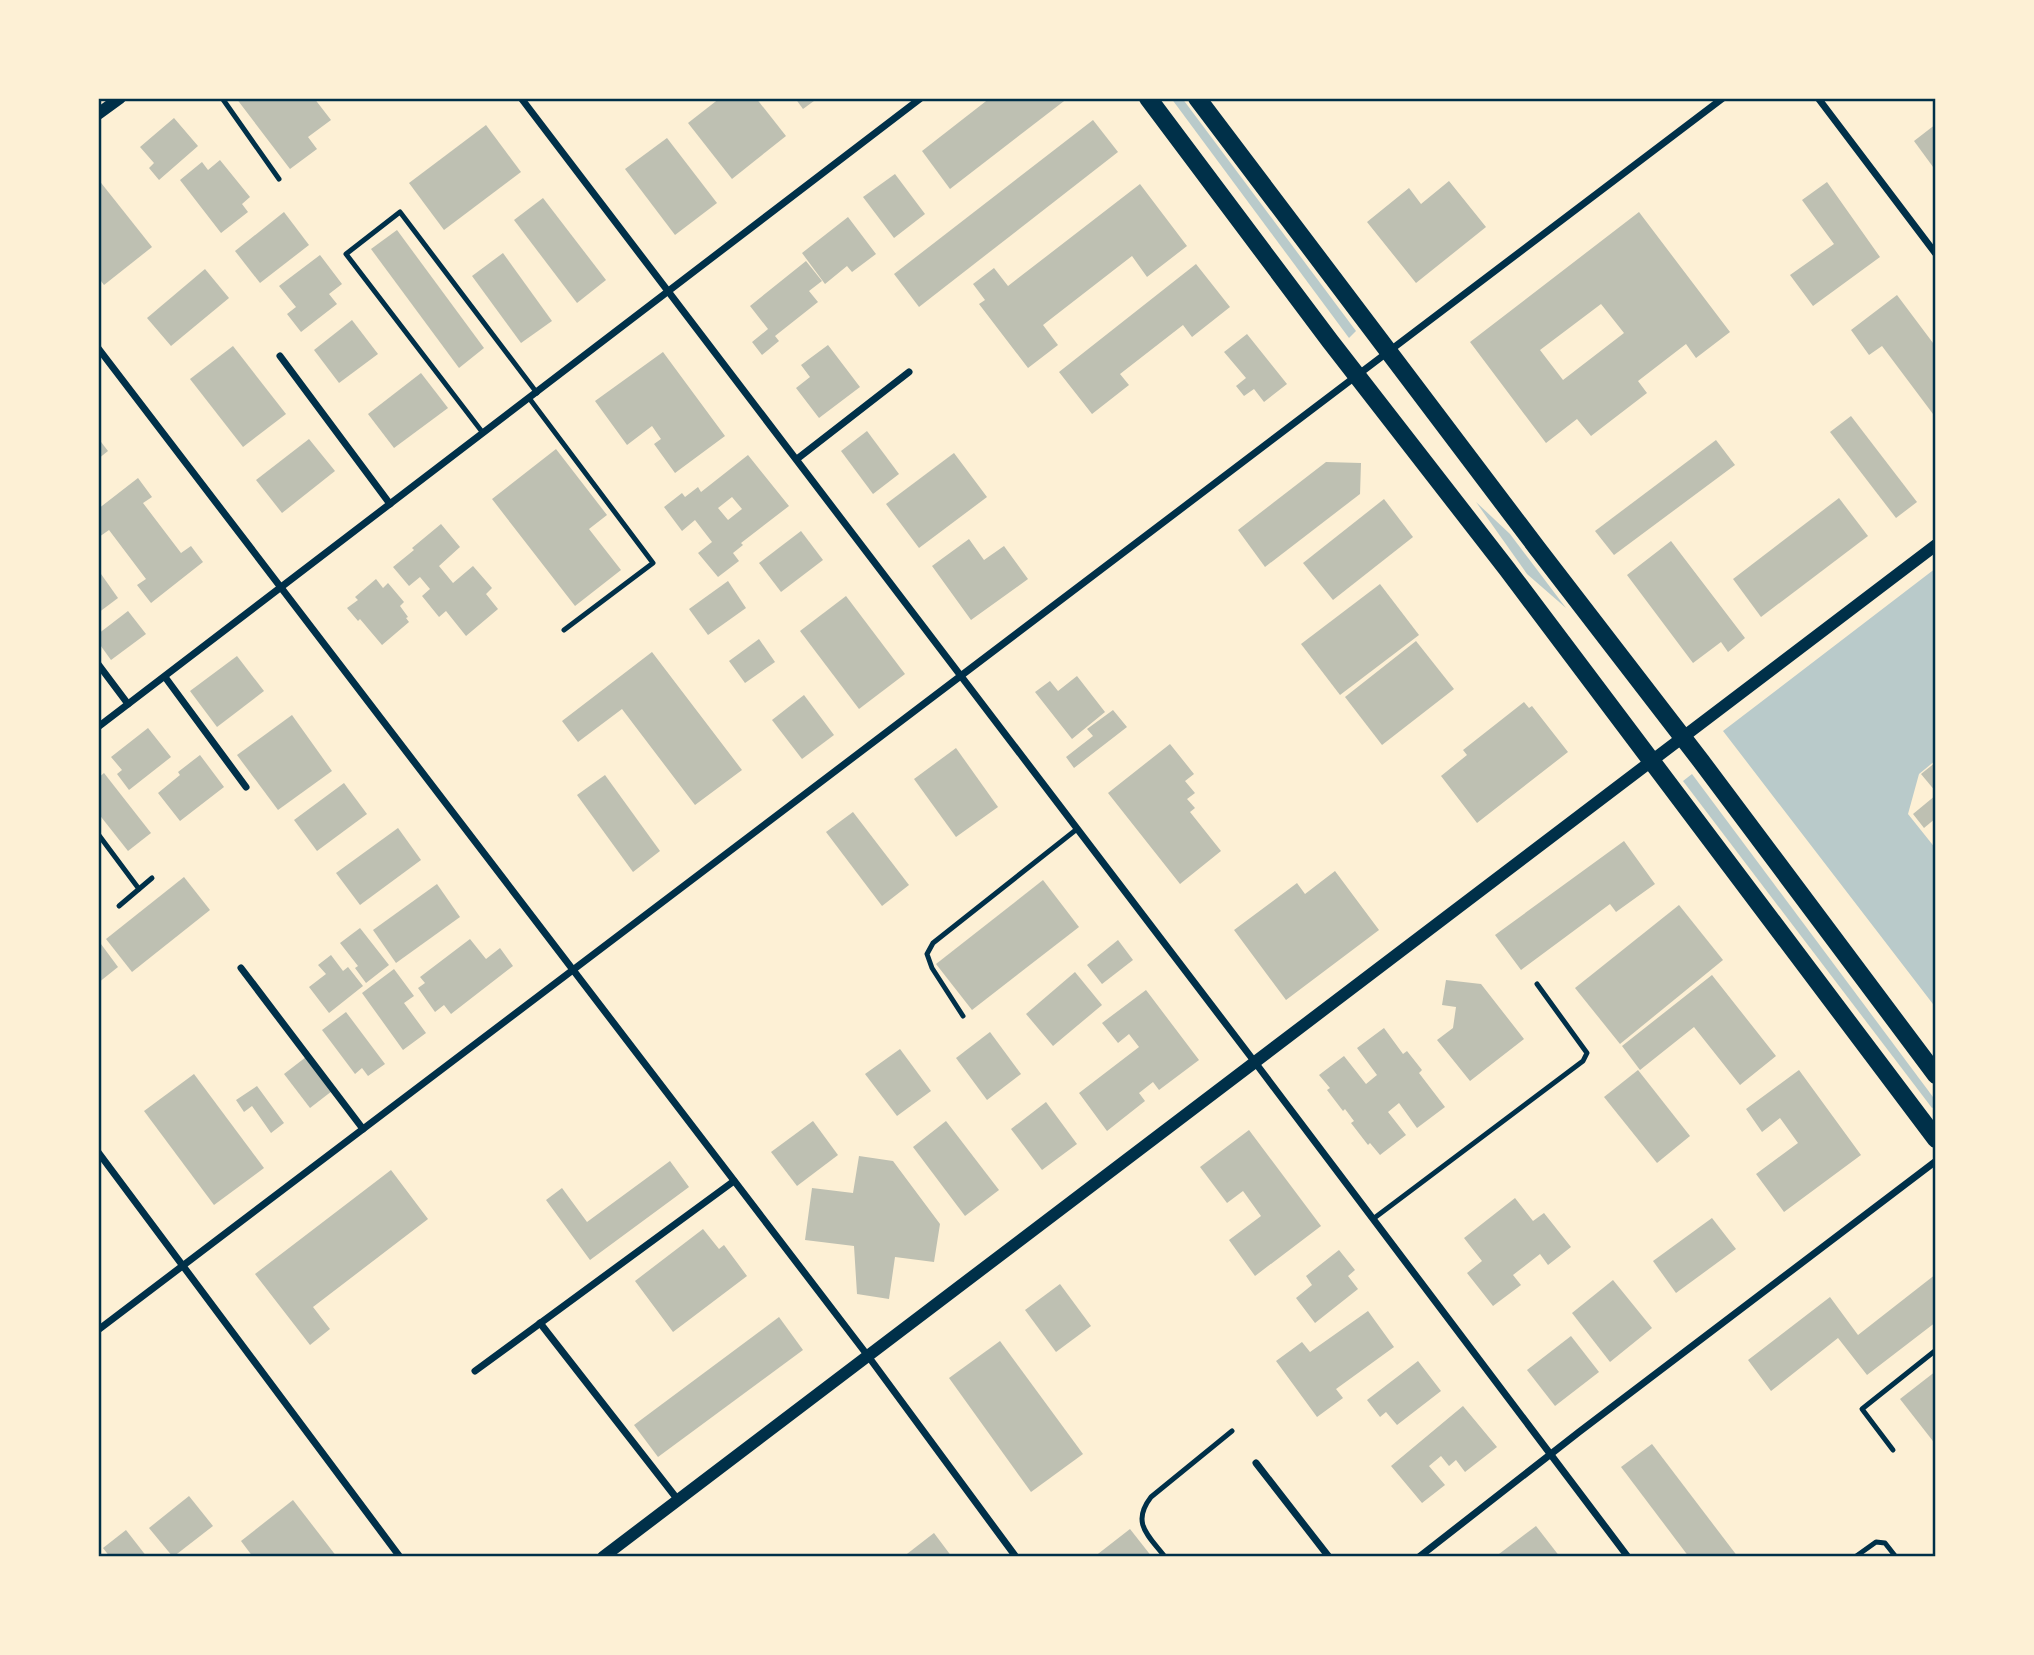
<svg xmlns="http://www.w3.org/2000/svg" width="2034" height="1655" font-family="Rubik,sans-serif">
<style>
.green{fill:#b9caca}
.building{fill:#bec0b2;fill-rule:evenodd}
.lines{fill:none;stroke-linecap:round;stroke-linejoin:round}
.service{stroke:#003049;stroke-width:5}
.minor{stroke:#003049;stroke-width:7}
.tertiary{stroke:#003049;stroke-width:12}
.primary{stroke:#003049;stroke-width:18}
.neatline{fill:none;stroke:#003049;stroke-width:2.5}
</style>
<rect width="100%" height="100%" fill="#fdf0d5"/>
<g class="green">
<polygon points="1171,98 1182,98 1356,331 1349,338"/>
<polygon points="1476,502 1510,534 1566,608 1527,574"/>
<polygon points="1936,568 1936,760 1919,774 1908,814 1936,849 1936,1008 1723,731"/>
<polygon points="1692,774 1936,1101 1936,1106 1932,1108 1683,781"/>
</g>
<g class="building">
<polygon points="236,98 314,98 331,120 308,137 317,149 290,169"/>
<polygon points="720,98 756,98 786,136 732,179 688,123"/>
<polygon points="795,98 818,98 803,109"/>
<polygon points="990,98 1068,98 950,189 922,151"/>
<polygon points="174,118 198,146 159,180 149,168 154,163 140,147"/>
<polygon points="1093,120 1118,152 919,307 894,274"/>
<polygon points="1936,124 1936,171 1914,141"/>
<polygon points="486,125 521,172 444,230 409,183"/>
<polygon points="667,138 717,203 675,235 625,169"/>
<polygon points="220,160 250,197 242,204 248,212 221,233 180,180 202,162 208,170"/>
<polygon points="895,174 925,214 894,238 863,197"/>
<polygon points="98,179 152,247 104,285 98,277"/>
<polygon points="1449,181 1486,227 1416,283 1367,222 1409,188 1421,204"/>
<polygon points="1827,182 1880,257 1813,306 1790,275 1834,244 1802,200"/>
<polygon points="1140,184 1187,246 1147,277 1132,256 1043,325 1058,345 1028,368 979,304 985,300 973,284 994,268 1008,286"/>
<polygon points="543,198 606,280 577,303 514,220"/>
<polygon points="284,212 309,245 260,283 235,251"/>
<path d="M1639,212l91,120 -34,26 -10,-14 -48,37 9,12 -56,43 -14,-17 -31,24 -76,-101zM1601,304l23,29 -61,47 -23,-30z"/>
<polygon points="848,217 876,254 852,272 847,266 825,284 802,253"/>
<polygon points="397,230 484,348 459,368 371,249"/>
<polygon points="503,253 552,321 521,343 472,276"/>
<polygon points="320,255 342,284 329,294 337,304 301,332 287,314 296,307 279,286"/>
<polygon points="806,261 822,281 809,291 818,302 775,336 779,341 762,355 752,342 768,329 750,306"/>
<polygon points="1196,264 1230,307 1192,337 1183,325 1120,374 1129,385 1092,414 1059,372"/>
<polygon points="205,269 229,298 171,346 147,318"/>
<polygon points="1897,295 1936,347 1936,418 1882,346 1869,355 1851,330"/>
<polygon points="352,320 378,354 339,383 314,350"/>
<polygon points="1247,334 1287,384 1264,402 1254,389 1244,396 1236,386 1246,378 1224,352"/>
<polygon points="828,345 860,387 819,418 796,388 810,377 801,365"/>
<polygon points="233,346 286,414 243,447 190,379"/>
<polygon points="663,352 725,436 675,473 654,444 661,439 652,426 627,445 595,401"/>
<polygon points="421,373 448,408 394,448 368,414"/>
<polygon points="1851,416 1917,502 1896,518 1830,432"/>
<polygon points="867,431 899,474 873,494 841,451"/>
<polygon points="98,438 108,451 98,459"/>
<polygon points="309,439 335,471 282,513 256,480"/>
<polygon points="1716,440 1735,465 1614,555 1595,531"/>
<polygon points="556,449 607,515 589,529 621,570 575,606 492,499"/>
<polygon points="954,453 987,497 919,548 886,504"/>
<path d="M748,455l41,51 -48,37 2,2 -10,8 6,8 -21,16 -20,-24 14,-11 -17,-22 -13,11 -18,-24 18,-14 3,4 13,-10 3,5zM732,497l10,12 -14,11 -10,-12z"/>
<polygon points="1326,462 1361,463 1360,494 1265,567 1238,530"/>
<polygon points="138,478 152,497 143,503 181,553 191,546 203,562 151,603 137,585 146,579 109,530 99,537 98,535 98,509"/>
<polygon points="1839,498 1868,536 1761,617 1733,579"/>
<polygon points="1384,499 1413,537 1333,600 1303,563"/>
<polygon points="441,524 460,547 439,566 453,583 473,566 492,588 486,594 498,609 466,636 446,611 439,617 422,596 430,589 420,577 409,586 393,567 414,550 412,548"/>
<polygon points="801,531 823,560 781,592 759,563"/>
<polygon points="969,539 984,560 1004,546 1028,579 971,620 932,566"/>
<polygon points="1671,541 1745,638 1728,652 1721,642 1693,663 1627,575"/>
<polygon points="101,574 118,598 98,613 98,576"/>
<polygon points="376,579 383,588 388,583 404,602 400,606 408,617 406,618 409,622 382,645 360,619 358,621 347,608 358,600 355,597"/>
<polygon points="728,581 746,608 708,635 689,609"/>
<polygon points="1380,584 1419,635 1340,695 1301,644"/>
<polygon points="846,596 905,674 859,709 800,631"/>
<polygon points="128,611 146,634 111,660 98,642 98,634"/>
<polygon points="759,639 775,662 745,683 729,661"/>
<polygon points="1416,641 1454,689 1382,745 1345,697"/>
<polygon points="652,652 742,770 695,805 622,709 578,742 562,721"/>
<polygon points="237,656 264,691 217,727 190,691"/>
<polygon points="1077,676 1105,712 1072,739 1035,692 1050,681 1058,691"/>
<polygon points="804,695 834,735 802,759 772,720"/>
<polygon points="1524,702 1529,708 1532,706 1568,752 1477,823 1441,776 1467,755 1463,750"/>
<polygon points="1113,710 1127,727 1074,768 1066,757 1093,736 1087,729"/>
<polygon points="292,715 332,771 278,810 237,755"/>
<polygon points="148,728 171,757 129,790 117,774 122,770 111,757"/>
<polygon points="1170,744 1194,774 1185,781 1195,793 1187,799 1195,808 1190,812 1221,851 1180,884 1108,793"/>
<polygon points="956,748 998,807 956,837 914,779"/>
<polygon points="200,755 224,787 180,821 158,793 180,775 178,772"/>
<polygon points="1936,762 1936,792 1921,774"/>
<polygon points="104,773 151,833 128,851 98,813 98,778"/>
<polygon points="605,775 660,851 633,872 577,795"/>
<polygon points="344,783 367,814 317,851 294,820"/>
<polygon points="1936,795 1936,818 1924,828 1913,814"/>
<polygon points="853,812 909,885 882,906 826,832"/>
<polygon points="398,828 421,860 360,905 336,873"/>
<polygon points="1624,841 1655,884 1616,912 1610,904 1521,970 1495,935"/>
<polygon points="1335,871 1379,930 1286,1000 1234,930 1297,883 1305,894"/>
<polygon points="184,877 210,910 132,972 106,939"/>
<polygon points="1043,880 1079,927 972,1010 936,964"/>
<polygon points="437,884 460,917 396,963 373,930"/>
<polygon points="1679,905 1723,960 1620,1044 1575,988"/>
<polygon points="360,928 389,965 366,983 355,968 358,966 340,943"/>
<polygon points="470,939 486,959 500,948 513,966 451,1014 444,1005 435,1012 418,988 425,983 420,977"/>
<polygon points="98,940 118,967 98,983"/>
<polygon points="1118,940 1133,960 1102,984 1087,965"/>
<polygon points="331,955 343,971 348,967 363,986 329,1013 309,987 326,974 318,965"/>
<polygon points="394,969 414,996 404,1003 426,1033 403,1050 362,993"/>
<polygon points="1075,972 1102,1005 1053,1046 1026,1014"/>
<polygon points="1712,975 1776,1056 1740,1085 1694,1027 1640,1070 1622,1046"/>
<polygon points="1446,980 1481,984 1524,1039 1470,1081 1437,1040 1453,1028 1456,1007 1442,1005"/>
<polygon points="1146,990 1199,1060 1159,1090 1153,1082 1139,1093 1145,1101 1107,1131 1079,1093 1139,1047 1129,1034 1118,1043 1102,1023"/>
<polygon points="346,1012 385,1064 368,1076 362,1068 355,1074 322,1030"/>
<polygon points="1384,1028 1403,1054 1407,1051 1422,1070 1419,1073 1445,1107 1417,1128 1399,1103 1388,1112 1406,1135 1380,1155 1370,1143 1368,1145 1351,1123 1354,1121 1345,1109 1343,1111 1327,1090 1330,1088 1319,1075 1344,1056 1366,1084 1377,1075 1357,1048"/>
<polygon points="990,1032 1021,1074 987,1100 956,1058"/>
<polygon points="900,1049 931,1091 897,1116 865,1074"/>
<polygon points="306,1057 332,1091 310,1108 284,1074"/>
<polygon points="1638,1070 1690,1136 1657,1163 1604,1097"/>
<polygon points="1799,1070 1861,1155 1784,1212 1756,1174 1798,1143 1780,1118 1762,1132 1746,1109"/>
<polygon points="194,1074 264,1168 214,1205 144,1111"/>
<polygon points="257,1086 284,1123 271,1133 252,1106 244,1112 236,1100"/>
<polygon points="1046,1102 1077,1144 1042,1170 1011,1129"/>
<polygon points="813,1121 838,1155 797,1186 771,1152"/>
<polygon points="946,1121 999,1190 965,1216 913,1147"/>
<polygon points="1249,1130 1321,1226 1255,1276 1229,1240 1261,1216 1243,1191 1227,1203 1200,1167"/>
<polygon points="859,1156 893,1161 940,1224 934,1262 895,1257 889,1299 857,1294 854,1246 805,1240 812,1188 853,1193"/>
<polygon points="670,1161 689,1187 590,1260 546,1200 562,1188 587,1222"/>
<polygon points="391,1170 428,1219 313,1307 330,1329 310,1345 255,1274"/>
<polygon points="1515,1198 1533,1221 1544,1213 1571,1247 1548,1265 1540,1254 1513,1275 1521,1285 1493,1306 1467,1273 1482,1261 1464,1238"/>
<polygon points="1712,1218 1736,1249 1676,1293 1653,1261"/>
<polygon points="703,1229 719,1249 724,1245 747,1276 673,1332 635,1281"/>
<polygon points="1339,1250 1355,1270 1348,1276 1358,1289 1315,1323 1296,1298 1312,1285 1306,1276"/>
<polygon points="1936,1274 1936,1322 1867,1375 1838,1338 1771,1391 1748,1360 1830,1297 1858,1335"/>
<polygon points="1613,1280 1652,1328 1610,1362 1572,1313"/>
<polygon points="1060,1284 1091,1326 1056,1352 1025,1310"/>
<polygon points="1368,1311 1394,1347 1336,1389 1343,1398 1317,1417 1276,1361 1302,1342 1310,1352"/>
<polygon points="779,1317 803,1350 658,1457 634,1425"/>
<polygon points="1571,1336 1599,1372 1555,1406 1527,1370"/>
<polygon points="1000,1341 1083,1454 1031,1492 949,1378"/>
<polygon points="1418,1361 1441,1391 1397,1425 1386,1412 1380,1417 1367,1400"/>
<polygon points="1936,1371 1936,1445 1900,1399"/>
<polygon points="1463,1406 1497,1447 1465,1472 1456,1460 1449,1466 1441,1456 1429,1466 1445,1485 1422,1503 1391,1466"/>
<polygon points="1652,1444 1738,1557 1689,1557 1621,1467"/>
<polygon points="189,1496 213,1526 173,1557 149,1528"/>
<polygon points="293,1500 337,1557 253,1557 241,1541"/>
<polygon points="1536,1526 1560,1557 1495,1557"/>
<polygon points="1130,1529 1152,1557 1094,1557"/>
<polygon points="126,1530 147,1557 110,1557 103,1548"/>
<polygon points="934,1533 952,1557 903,1557"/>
</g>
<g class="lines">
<g class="service">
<polyline points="222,98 279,179"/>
<polyline points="529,398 653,563 564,630"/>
<polyline points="483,433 346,254 400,212 537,393"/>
<polyline points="98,834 139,889"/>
<polyline points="119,906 152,878"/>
<polyline points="963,1016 932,968 927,954 933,943 1077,829"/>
<polyline points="1373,1219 1583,1061 1587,1053 1537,984"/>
<polyline points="1893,1450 1862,1409 1936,1350"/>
<path d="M1165,1557c-17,-22 -34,-34 -14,-60l81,-66"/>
<polyline points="1855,1557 1876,1542 1885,1543 1896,1557"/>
</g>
<g class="minor">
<polyline points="521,98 1254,1061 1628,1557"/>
<polyline points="1818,98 1936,254"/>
<polyline points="98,348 868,1356 1016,1557"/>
<polyline points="280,356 390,504"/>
<polyline points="797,459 909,372"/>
<polyline points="98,664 128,704"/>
<polyline points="165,677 246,787"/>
<polyline points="98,727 921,98"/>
<polyline points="241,968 363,1129"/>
<polyline points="98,1152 400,1557"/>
<polyline points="540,1323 678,1500"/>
<polyline points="98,1330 1723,98"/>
<polyline points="475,1371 734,1181"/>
<polyline points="1256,1463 1329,1557"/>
<polyline points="1419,1557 1579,1432 1936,1161"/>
</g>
<g class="tertiary">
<polyline points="98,114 120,98"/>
<polyline points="603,1557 1936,545"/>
</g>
<g class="primary">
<polyline points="1148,98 1330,341 1507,569 1936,1139"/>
<polyline points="1197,98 1537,548 1701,761 1936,1075"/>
</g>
</g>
<rect width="2034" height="1655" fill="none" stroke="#fdf0d5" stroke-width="200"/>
<rect x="100" y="100" width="1834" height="1455" class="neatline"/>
</svg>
